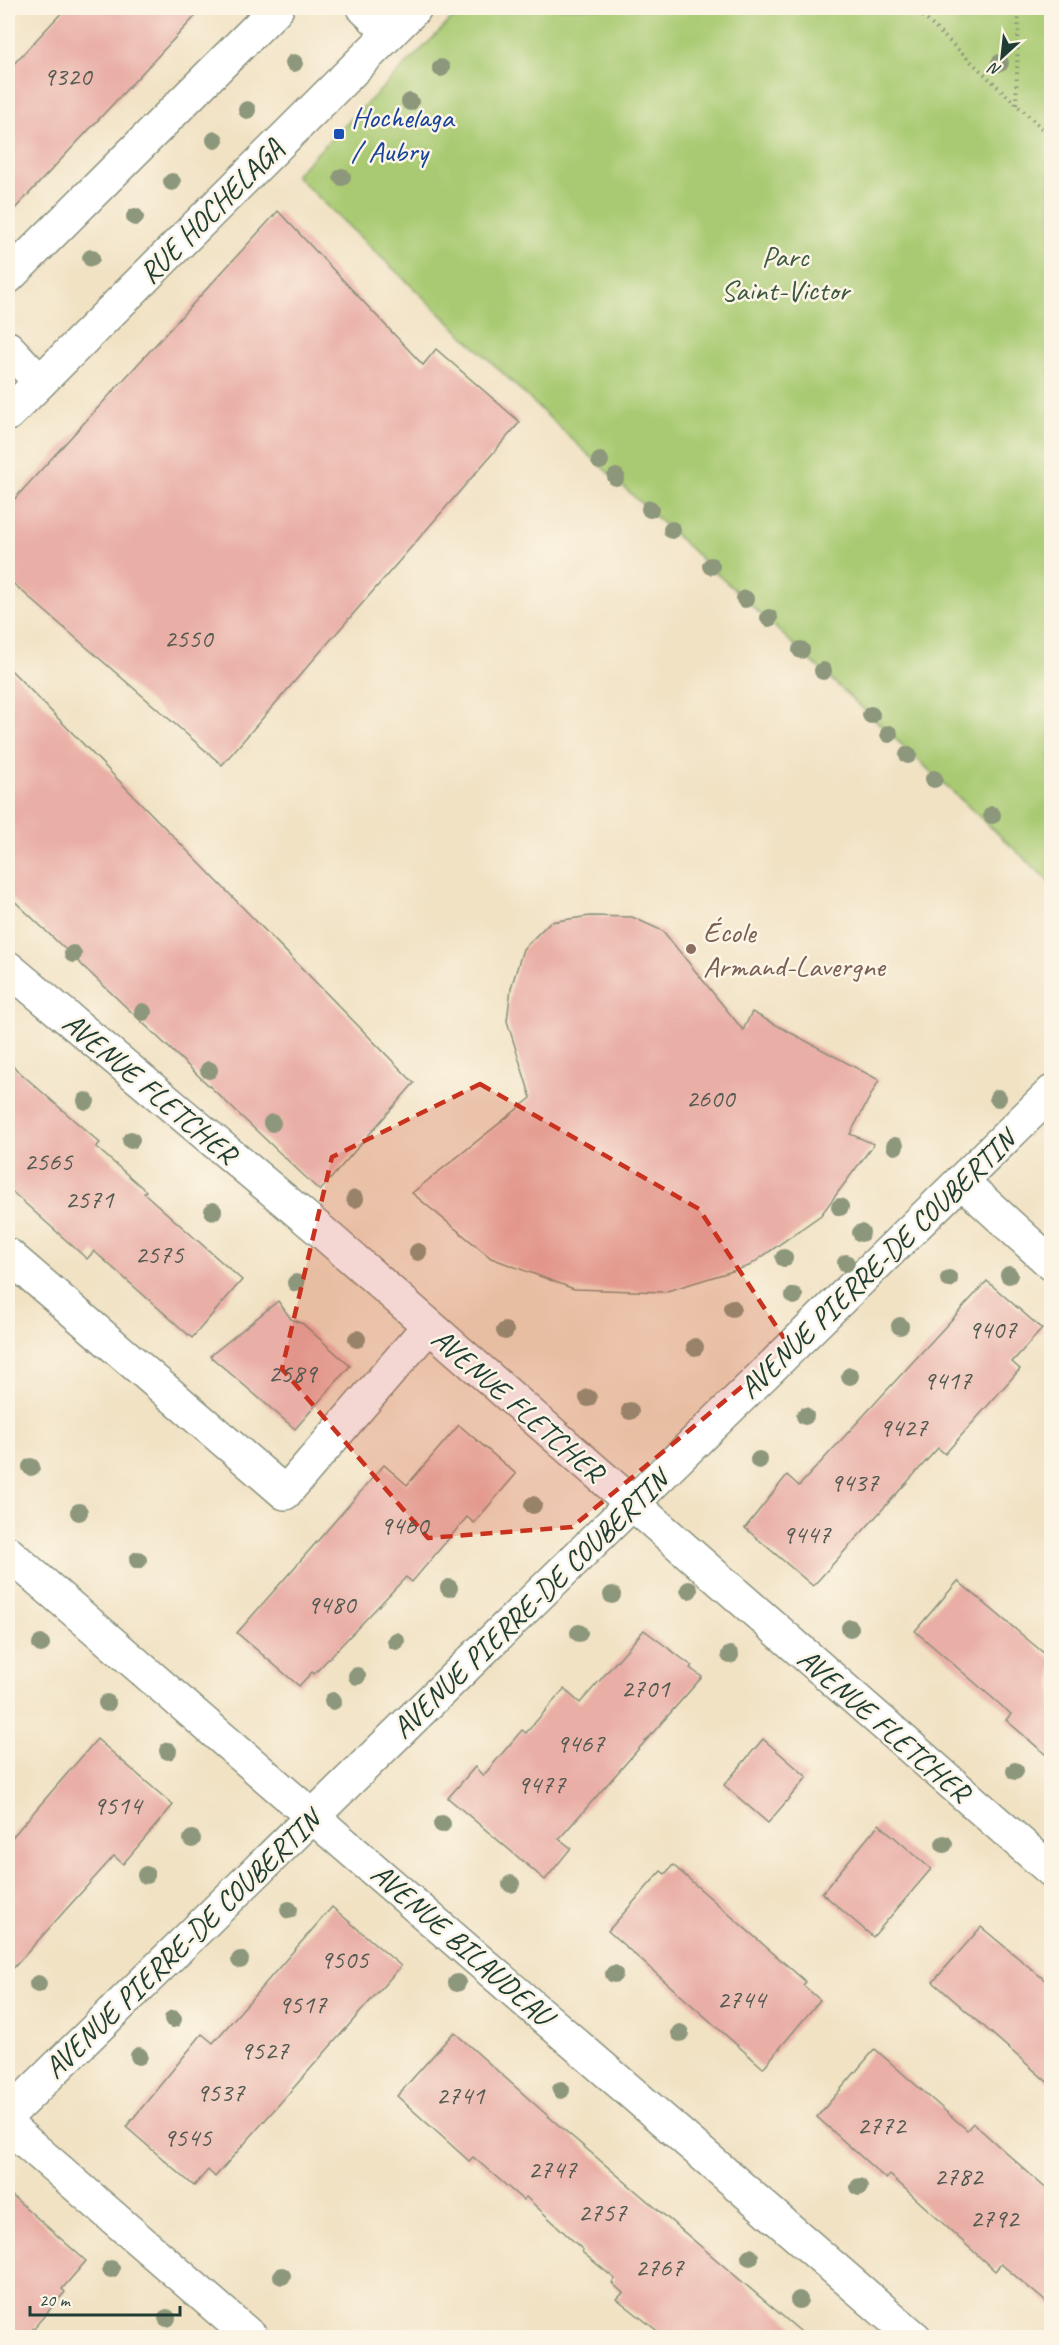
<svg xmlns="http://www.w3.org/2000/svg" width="1059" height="2345" font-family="Caveat,sans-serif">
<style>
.green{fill:#a9ca72;stroke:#648453;stroke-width:1.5}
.building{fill:#e9aea6}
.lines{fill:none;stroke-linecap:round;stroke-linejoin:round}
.minor-casing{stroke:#88907c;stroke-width:36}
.major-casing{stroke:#88907c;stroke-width:36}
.path{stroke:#88907c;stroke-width:4;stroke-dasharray:1.5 4.5;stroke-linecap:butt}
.minor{stroke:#fff;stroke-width:33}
.major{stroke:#fff;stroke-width:33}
.tree{fill:#8d977b}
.marked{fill:#c8321e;fill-opacity:0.2;stroke:#c8321e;stroke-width:4.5;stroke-dasharray:12 8;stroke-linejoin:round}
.transit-dot{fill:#1a4fb4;stroke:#fcf5e5;stroke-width:2}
.education-dot{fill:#8d6e63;stroke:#fcf5e5;stroke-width:2}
.labels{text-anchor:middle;stroke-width:5;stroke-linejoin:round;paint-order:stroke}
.number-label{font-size:27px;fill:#525950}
.transit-label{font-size:30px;fill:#164399;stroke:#fcf5e5;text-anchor:start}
.street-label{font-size:30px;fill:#1f3d34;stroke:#fcf5e5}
.park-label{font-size:30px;fill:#3b5940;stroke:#fcf5e5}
.education-label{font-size:30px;fill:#785e54;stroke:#fcf5e5;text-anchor:start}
</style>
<rect width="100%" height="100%" fill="#fcf5e5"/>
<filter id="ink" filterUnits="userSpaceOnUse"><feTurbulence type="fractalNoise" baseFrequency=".0167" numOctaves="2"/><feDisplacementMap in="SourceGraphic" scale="12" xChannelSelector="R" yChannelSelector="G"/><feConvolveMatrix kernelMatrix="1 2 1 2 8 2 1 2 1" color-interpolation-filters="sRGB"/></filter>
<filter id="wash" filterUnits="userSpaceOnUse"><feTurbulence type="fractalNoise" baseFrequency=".008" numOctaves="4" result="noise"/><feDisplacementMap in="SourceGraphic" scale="24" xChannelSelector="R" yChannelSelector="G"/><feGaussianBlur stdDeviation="1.35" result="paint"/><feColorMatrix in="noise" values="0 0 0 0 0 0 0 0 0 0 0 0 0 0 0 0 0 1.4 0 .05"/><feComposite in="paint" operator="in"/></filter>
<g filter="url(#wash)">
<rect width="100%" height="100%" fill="#f1e2c4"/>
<polygon class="green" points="463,8 1051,8 1051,883 575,442 295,175"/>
<g id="blocks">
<g class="building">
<polygon points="66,8 203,8 8,216 8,70"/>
<polygon points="278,211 423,365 436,349 520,422 222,765 8,579 8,506"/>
<polygon points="8,667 414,1083 320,1191 8,895"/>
<polygon points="590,916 632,917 663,931 743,1030 752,1012 879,1080 850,1134 874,1144 821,1215 749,1266 664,1292 574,1289 491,1258 412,1193 531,1098 507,1021 511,988 523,949 550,922"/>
<polygon points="8,1062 100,1143 96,1147 146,1191 144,1193 242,1280 192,1338 94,1251 87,1259 8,1188"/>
<polygon points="987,1281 1042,1329 1012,1362 1020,1369 945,1454 938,1448 813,1586 745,1528 787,1475 799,1486"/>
<polygon points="278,1301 291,1319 303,1324 350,1366 295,1429 210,1356"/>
<polygon points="459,1425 516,1474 474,1523 467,1517 412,1582 406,1577 314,1674 312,1672 299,1686 237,1633 384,1465 407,1485"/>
<polygon points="958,1581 1052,1660 1052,1760 1006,1720 1011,1714 915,1631"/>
<polygon points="644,1630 692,1666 690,1668 702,1677 559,1839 571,1848 545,1880 448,1798 475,1767 483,1776 522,1730 526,1733 564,1689 580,1703"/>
<polygon points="97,1739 173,1805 123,1864 114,1856 8,1974 8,1842"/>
<polygon points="763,1739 807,1777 768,1823 724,1785"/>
<polygon points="879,1824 931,1869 873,1937 822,1893"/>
<polygon points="673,1865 806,1982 803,1985 820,2000 763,2068 608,1931 661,1871 665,1874"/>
<polygon points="332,1907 401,1966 215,2177 208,2170 194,2186 126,2127 202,2034 213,2043"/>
<polygon points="981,1927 1052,1986 1052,2086 933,1982"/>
<polygon points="454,2032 548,2116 807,2337 665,2337 617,2299 623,2293 612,2283 615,2279 582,2252 583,2250 526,2197 523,2200 473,2157 469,2161 397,2096"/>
<polygon points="875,2049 967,2130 973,2123 1052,2194 1052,2307 1001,2264 995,2271 890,2175 886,2179 817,2117"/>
<polygon points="8,2192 86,2261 62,2289 65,2292 26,2337 8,2337"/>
</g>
</g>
</g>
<g filter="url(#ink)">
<use href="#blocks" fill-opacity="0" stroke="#88907c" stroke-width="1.5"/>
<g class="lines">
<defs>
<g id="minor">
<polyline points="364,8 390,33"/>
<polyline points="8,348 40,382"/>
<polyline points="8,968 320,1230 1052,1871"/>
<polyline points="961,1181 1052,1264"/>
<polyline points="8,1255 285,1493 428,1327"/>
<polyline points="8,1553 915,2338"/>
<polyline points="8,2115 1052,1092"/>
<polyline points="8,2126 252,2338"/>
</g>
<g id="major">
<polyline points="8,277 277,8"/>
<polyline points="8,414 415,8"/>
</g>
</defs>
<use href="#minor" class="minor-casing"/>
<use href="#major" class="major-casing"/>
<g class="path">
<polyline points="914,8 1052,138"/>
<polyline points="1016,104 1019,8"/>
</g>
<use href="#minor" class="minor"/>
<use href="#major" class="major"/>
</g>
<g class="tree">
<circle cx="294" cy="63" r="9"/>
<circle cx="1000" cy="63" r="9"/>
<circle cx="441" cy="68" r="9"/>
<circle cx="410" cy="102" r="9"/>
<circle cx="247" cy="110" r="9"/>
<circle cx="215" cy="140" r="9"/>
<circle cx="342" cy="177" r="9"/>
<circle cx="172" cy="182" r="9"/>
<circle cx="135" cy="217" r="9"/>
<circle cx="91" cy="258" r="9"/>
<circle cx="600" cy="461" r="9"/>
<circle cx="616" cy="477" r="9"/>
<circle cx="650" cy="509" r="9"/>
<circle cx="672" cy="530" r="9"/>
<circle cx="711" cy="566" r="9"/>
<circle cx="745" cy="599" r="9"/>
<circle cx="769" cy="618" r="9"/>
<circle cx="801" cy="650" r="9"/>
<circle cx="823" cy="671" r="9"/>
<circle cx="871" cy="715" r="9"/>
<circle cx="889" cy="734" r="9"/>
<circle cx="908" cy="755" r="9"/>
<circle cx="934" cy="779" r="9"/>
<circle cx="992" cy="815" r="9"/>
<circle cx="73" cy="954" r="9"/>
<circle cx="143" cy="1012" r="9"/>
<circle cx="209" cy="1070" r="9"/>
<circle cx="998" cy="1098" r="9"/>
<circle cx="86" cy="1101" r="9"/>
<circle cx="272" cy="1123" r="9"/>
<circle cx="131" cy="1140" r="9"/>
<circle cx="895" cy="1146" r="9"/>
<circle cx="355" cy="1199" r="9"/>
<circle cx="840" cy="1207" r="9"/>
<circle cx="213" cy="1211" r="9"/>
<circle cx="861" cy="1233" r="9"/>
<circle cx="418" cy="1252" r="9"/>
<circle cx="784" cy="1258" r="9"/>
<circle cx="846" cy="1263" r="9"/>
<circle cx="1009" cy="1275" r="9"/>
<circle cx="949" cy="1279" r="9"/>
<circle cx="296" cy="1283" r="9"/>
<circle cx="794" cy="1296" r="9"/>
<circle cx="732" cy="1308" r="9"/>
<circle cx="900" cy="1326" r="9"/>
<circle cx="505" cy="1331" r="9"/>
<circle cx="357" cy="1339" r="9"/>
<circle cx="695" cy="1347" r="9"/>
<circle cx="850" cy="1376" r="9"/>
<circle cx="588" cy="1398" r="9"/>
<circle cx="630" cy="1411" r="9"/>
<circle cx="805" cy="1416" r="9"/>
<circle cx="759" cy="1460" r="9"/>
<circle cx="31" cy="1467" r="9"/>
<circle cx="533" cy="1505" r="9"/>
<circle cx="79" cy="1512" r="9"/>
<circle cx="138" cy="1560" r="9"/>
<circle cx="449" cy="1588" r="9"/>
<circle cx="689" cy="1590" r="9"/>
<circle cx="612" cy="1595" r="9"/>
<circle cx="850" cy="1628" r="9"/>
<circle cx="579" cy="1633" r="9"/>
<circle cx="396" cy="1641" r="9"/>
<circle cx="41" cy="1644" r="9"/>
<circle cx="730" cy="1655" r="9"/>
<circle cx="357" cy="1676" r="9"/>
<circle cx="333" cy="1701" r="9"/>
<circle cx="107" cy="1703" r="9"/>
<circle cx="168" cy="1751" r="9"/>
<circle cx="1015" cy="1771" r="9"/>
<circle cx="442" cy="1824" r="9"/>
<circle cx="192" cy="1839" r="9"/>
<circle cx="944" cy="1844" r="9"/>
<circle cx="146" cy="1875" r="9"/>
<circle cx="511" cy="1884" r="9"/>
<circle cx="289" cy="1910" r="9"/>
<circle cx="240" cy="1960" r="9"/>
<circle cx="614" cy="1974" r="9"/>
<circle cx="457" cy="1983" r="9"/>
<circle cx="38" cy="1984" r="9"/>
<circle cx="173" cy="2019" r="9"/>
<circle cx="680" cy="2033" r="9"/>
<circle cx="139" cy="2056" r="9"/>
<circle cx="561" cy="2090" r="9"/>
<circle cx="859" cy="2187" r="9"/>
<circle cx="750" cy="2257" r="9"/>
<circle cx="111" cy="2269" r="9"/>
<circle cx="282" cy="2276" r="9"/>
<circle cx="799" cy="2300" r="9"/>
<circle cx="167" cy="2318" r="9"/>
</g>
</g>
<path class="marked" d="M480,1084l219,125 91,138 -218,180 -144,11 -146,-169 50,-212z"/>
<rect class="transit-dot" x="333" y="128" width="12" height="12" rx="3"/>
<circle class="education-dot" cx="691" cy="949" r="6"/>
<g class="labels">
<g class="number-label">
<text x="67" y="85">9320</text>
<text x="188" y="647">2550</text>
<text x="710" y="1107">2600</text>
<text x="48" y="1170">2565</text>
<text x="89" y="1208">2571</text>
<text x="159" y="1263">2575</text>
<text x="992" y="1338">9407</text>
<text x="292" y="1382">2589</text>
<text x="947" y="1389">9417</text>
<text x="903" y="1436">9427</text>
<text x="854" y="1491">9437</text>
<text x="404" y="1534">9460</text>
<text x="806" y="1543">9447</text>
<text x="331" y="1613">9480</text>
<text x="645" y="1697">2701</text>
<text x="580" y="1752">9467</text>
<text x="541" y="1793">9477</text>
<text x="117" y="1814">9514</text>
<text x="344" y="1968">9505</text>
<text x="741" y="2008">2744</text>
<text x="302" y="2013">9517</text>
<text x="264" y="2059">9527</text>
<text x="220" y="2101">9537</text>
<text x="460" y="2104">2741</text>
<text x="881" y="2134">2772</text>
<text x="187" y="2146">9545</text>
<text x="552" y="2178">2747</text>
<text x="958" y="2185">2782</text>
<text x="602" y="2221">2757</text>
<text x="994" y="2227">2792</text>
<text x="659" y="2276">2767</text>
</g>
<g class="transit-label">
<text x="351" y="127">Hochelaga<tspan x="351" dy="34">/ Aubry</tspan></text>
</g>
<g class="street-label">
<text transform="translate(211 211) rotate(-45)" y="10">RUE HOCHELAGA</text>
<text transform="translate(150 1088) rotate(40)" y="10">AVENUE FLETCHER</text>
<text transform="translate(877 1264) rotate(-44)" y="10">AVENUE PIERRE-DE COUBERTIN</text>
<text transform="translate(518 1405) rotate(41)" y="10">AVENUE FLETCHER</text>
<text transform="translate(530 1604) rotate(-44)" y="10">AVENUE PIERRE-DE COUBERTIN</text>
<text transform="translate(884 1725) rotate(41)" y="10">AVENUE FLETCHER</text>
<text transform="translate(182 1944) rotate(-44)" y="10">AVENUE PIERRE-DE COUBERTIN</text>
<text transform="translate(462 1944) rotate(41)" y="10">AVENUE BILAUDEAU</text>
</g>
<g class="park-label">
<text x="785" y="266">Parc<tspan x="785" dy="34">Saint-Victor</tspan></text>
</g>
<g class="education-label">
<text x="703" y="942">École<tspan x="703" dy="34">Armand-Lavergne</tspan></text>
</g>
</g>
<rect width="1059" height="2345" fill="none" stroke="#fcf5e5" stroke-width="30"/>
<g transform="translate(1002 57) rotate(207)" stroke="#fcf5e5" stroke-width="4.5" paint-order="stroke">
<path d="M0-4.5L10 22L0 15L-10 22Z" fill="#1f3d34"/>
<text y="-9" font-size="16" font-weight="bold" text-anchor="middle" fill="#1f3d34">N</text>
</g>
<path d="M30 2306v9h150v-9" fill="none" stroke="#1f3d34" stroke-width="3"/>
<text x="39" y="2306" font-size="18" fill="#1f3d34" stroke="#fcf5e5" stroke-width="4.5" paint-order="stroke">20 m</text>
</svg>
